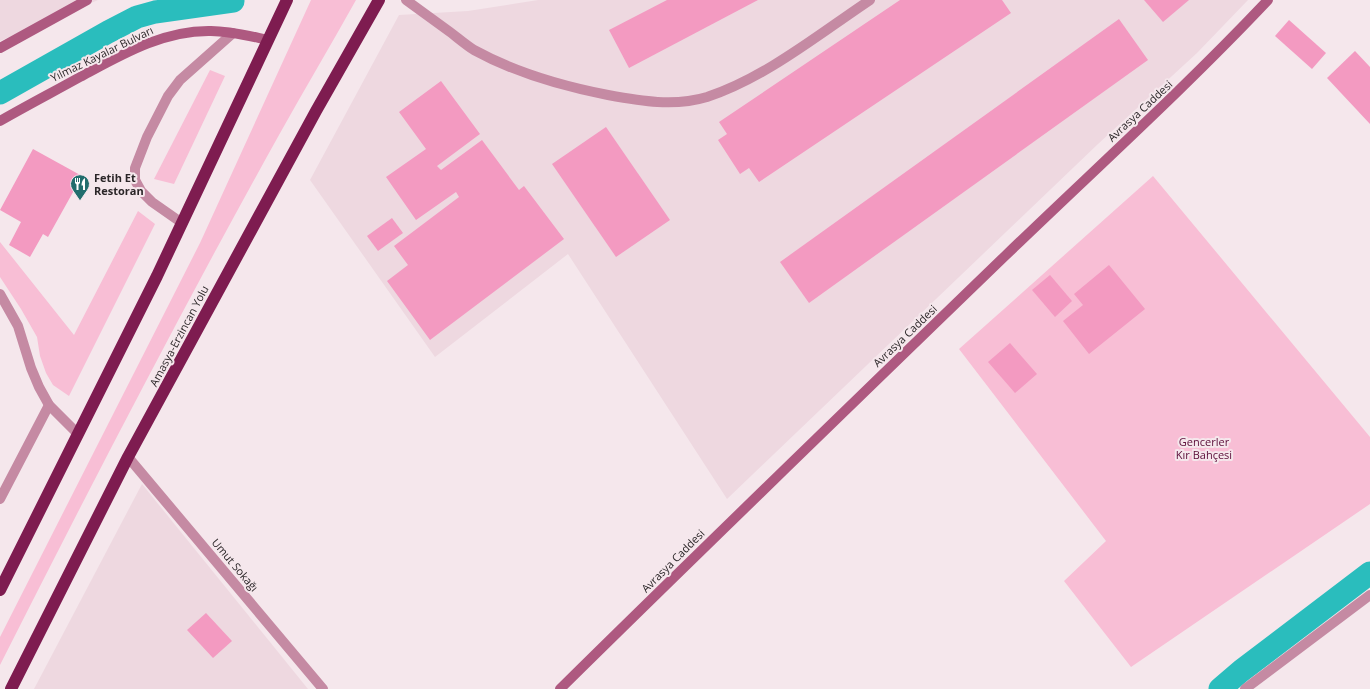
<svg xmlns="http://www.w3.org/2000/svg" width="1370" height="689" font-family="'Open Sans',sans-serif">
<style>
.built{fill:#eed8e0}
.green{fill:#f8bed5}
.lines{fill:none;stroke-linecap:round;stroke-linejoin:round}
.canal{stroke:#2abdbd;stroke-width:23}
.building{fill:#f39ac1}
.lane{stroke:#c58aa3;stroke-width:10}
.street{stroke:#c58aa3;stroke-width:10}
.secondary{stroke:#ae5980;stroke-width:10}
.highway{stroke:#7e1c50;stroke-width:12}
.labels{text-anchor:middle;stroke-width:4;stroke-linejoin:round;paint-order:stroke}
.street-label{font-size:11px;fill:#2b2628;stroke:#f5e7ec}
.poi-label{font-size:11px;font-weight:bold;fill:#2b2628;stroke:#f5e7ec;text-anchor:start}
.park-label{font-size:11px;fill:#5b0d39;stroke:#f5e7ec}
</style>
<rect width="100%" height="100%" fill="#f5e7ec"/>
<g class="built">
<polygon points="0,0 98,0 0,41"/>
<polygon points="538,0 1248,0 1197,53 1098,144 727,499 568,254 435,357 310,180 399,15 468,11"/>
<polygon points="142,484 308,689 34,689"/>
</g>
<g class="green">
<path d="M311,0h45c-25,45 -52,90 -77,135 -97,174 -189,352 -279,530v-28l200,-394z"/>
<polygon points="210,70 225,76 174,184 154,179"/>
<polygon points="1153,176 1370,437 1370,504 1131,667 1064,581 1106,541 959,349"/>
<polygon points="138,211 155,224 69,396 53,385 46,373 40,356 37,337 21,309 0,277 0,242 74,335"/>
</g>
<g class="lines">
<g class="canal">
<polyline points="0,93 108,32 137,17 155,12 233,1"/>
<polyline points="1220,689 1241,671 1370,573"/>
</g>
</g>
<g class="building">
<polygon points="667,0 758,0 629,68 609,30"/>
<polygon points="900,0 1002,0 1011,13 759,182 749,168 740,174 718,140 727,134 719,122"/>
<polygon points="1144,0 1189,0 1163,22"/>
<polygon points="1119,19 1148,60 809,303 780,262"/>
<polygon points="1289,20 1326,53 1312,69 1275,36"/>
<polygon points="1355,51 1370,67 1370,124 1327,78"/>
<polygon points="441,81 480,134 437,166 441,170 482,140 519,190 524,186 564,239 430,340 387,281 408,265 394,246 459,197 456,192 416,220 386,177 426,149 399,112"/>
<polygon points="606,127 670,220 616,257 552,164"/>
<polygon points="33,149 82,176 48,237 43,234 30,257 9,245 21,222 0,210"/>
<polygon points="392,218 403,233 378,251 367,236"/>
<polygon points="1109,265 1145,309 1089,354 1063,321 1083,305 1074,294"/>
<polygon points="1050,275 1072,301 1055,317 1032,290"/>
<polygon points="1010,343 1037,374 1015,393 988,362"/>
<polygon points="206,613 232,641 213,658 187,630"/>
</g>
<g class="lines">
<g class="lane">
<path d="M406,0c15,11 29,21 44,32 8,6 16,13 24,18 42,23 87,36 134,45 33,6 66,12 99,2 58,-19 112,-63 163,-97"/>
<polyline points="182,223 152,202 141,191 135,180 135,168 147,137 168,96 180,80 233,33"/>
<polyline points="0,294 18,326 31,368 39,387 49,405 78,434"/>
<polyline points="0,499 49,405"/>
</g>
<g class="street">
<polyline points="128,457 323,689"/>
<polyline points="1245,689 1370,595"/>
</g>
<g class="secondary">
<polyline points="0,48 87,0"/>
<path d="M0,121c26,-15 53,-29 80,-44 41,-22 83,-47 131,-46 19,0 38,5 57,9"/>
<path d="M560,689c147,-145 296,-289 445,-433 88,-85 179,-167 263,-256"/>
</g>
<g class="highway">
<polyline points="0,590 157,276 287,0"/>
<polyline points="11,689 128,457 316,111 379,0"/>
</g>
</g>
<defs>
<symbol id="restaurant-pin" viewBox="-11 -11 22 30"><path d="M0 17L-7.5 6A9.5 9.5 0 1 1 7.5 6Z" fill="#216d6d" stroke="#f5e7ec"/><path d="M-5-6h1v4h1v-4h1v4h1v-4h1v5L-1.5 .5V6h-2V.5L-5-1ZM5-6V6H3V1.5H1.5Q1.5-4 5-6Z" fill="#fff"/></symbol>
</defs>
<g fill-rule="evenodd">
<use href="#restaurant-pin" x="69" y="173" width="22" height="30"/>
</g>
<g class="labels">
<g class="street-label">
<text transform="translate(102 54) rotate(-26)" y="4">Yılmaz Kayalar Bulvarı</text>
<text transform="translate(1140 111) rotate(-43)" y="4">Avrasya Caddesi</text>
<text transform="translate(179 336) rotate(-62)" y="4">Amasya-Erzincan Yolu</text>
<text transform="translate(905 336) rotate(-44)" y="4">Avrasya Caddesi</text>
<text transform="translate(673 561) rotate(-45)" y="4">Avrasya Caddesi</text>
<text transform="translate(235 565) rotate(50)" y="4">Umut Sokağı</text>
</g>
<g class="poi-label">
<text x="94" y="182">Fetih Et<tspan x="94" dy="13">Restoran</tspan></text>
</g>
<g class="park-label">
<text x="1204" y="446">Gencerler<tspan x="1204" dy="13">Kır Bahçesi</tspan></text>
</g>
</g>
</svg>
